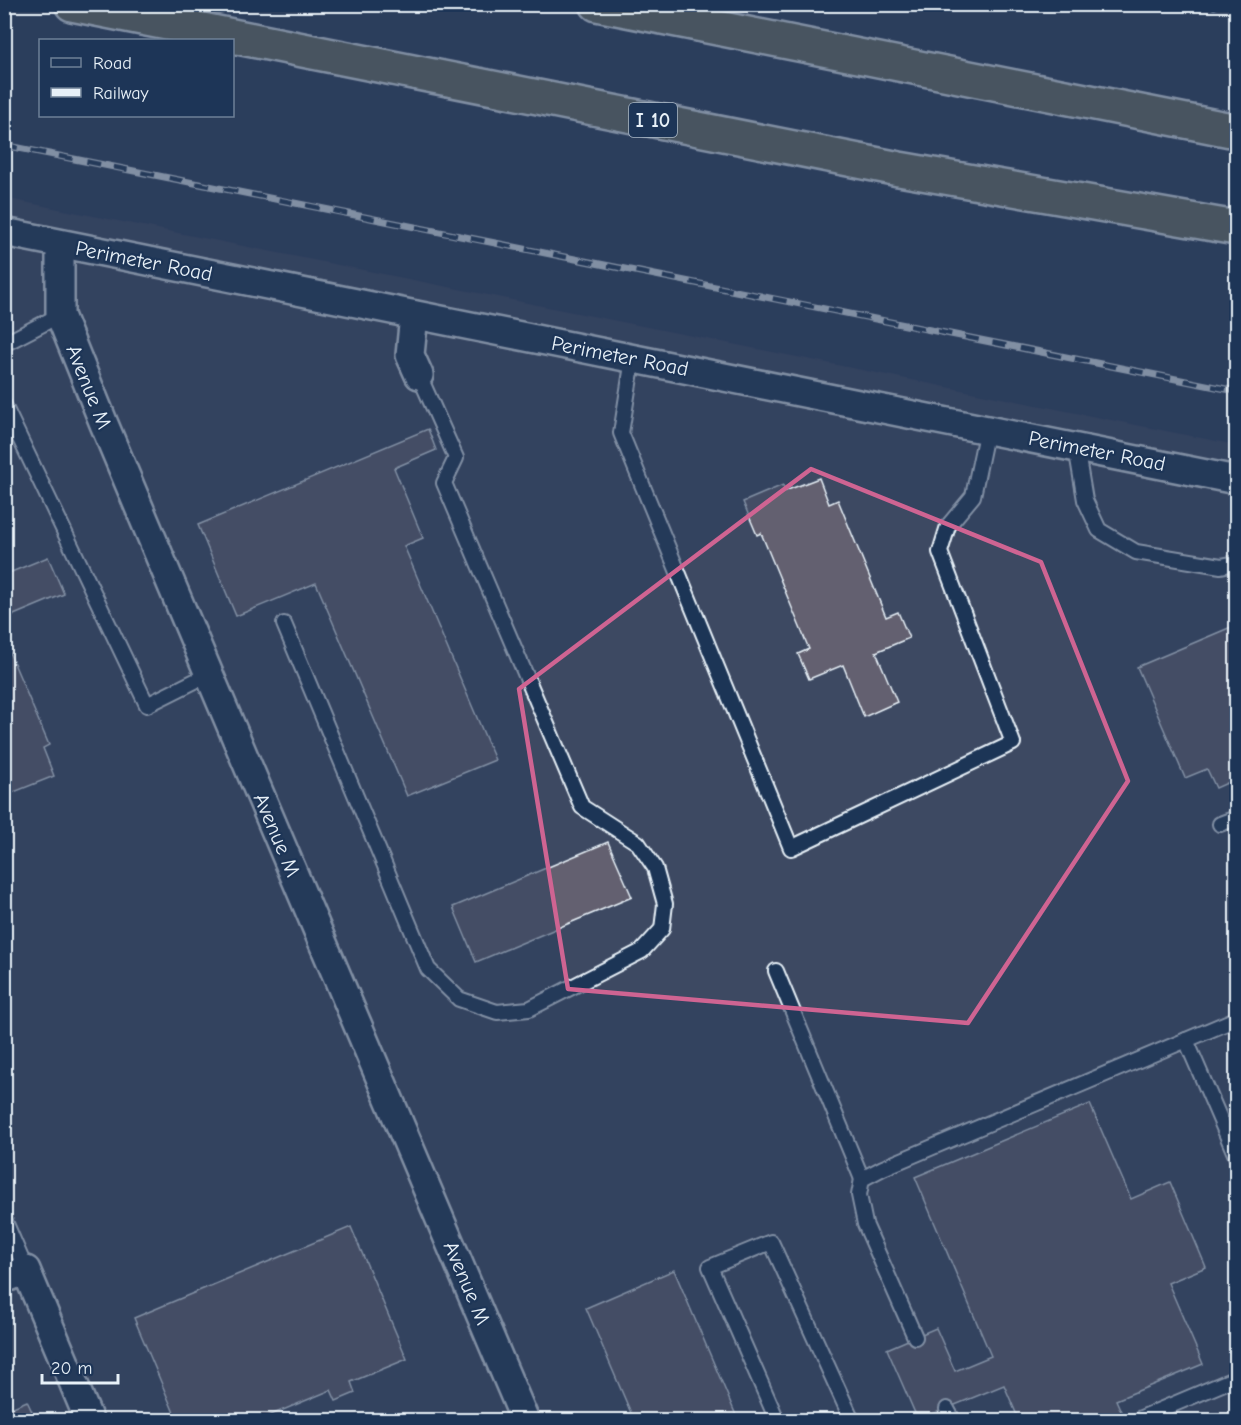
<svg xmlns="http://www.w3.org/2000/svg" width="1241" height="1425" font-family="'Comic Neue',sans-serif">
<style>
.built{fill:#3c4862}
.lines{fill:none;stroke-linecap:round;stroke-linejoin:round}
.stream{stroke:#89a1ba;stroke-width:8}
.building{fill:#63606f;stroke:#e8f1f8;stroke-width:1.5}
.lane-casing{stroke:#e8f1f8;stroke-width:18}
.street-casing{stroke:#e8f1f8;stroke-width:32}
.highway-casing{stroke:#e8f1f8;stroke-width:38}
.lane{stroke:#1d3557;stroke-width:14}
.street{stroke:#1d3557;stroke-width:27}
.highway{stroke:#6b7065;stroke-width:33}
.rail-casing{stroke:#e8f1f8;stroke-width:7}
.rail{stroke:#1d3557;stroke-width:4.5;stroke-dasharray:14;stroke-linecap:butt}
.marked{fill:none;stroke:#cf6492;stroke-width:4.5;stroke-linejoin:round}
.labels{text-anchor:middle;stroke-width:4.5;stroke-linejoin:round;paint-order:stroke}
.shield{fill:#1d3557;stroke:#abb9c8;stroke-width:1.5}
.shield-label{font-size:20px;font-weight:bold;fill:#e8f1f8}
.street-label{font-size:21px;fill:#e8f1f8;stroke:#1d3557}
</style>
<rect width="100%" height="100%" fill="#2b3e5c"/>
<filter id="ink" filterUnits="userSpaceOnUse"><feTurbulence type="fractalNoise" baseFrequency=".0167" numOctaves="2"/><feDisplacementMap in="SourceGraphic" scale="12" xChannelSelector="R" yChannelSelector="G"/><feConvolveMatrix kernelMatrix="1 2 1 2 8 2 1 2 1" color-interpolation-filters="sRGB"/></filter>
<g filter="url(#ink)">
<polygon class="built" points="4,198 1236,445 1236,1420 5,1420"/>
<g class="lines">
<polyline class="stream" points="1214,6 1215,4"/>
</g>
<g class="building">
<polygon points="428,429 436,450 394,468 423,538 404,546 495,760 407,796 316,583 236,616 198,525"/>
<polygon points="819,478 829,504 838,500 886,617 898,612 909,638 876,652 897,702 864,717 843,665 809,679 798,654 809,649 761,533 757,535 743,502 783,485 785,491"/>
<polygon points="48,557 64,594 4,619 4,575"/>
<polygon points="1236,625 1236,779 1216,788 1207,769 1185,778 1137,667"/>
<polygon points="4,640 49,745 43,748 54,776 4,796"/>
<polygon points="608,842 632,897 476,962 453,907"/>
<polygon points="1090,1104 1131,1199 1170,1182 1206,1267 1168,1283 1203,1364 1116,1400 1125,1420 1019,1420 1004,1385 918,1420 887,1349 936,1328 955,1371 991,1356 915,1177"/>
<polygon points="351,1227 407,1359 351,1382 355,1393 336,1401 331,1390 259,1420 177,1420 134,1318"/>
<polygon points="674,1270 738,1420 634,1420 586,1308"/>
<polygon points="27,1401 36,1420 4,1420 4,1411"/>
</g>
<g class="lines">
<defs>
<g id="lane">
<polyline points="4,344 60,315"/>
<polyline points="633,359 621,433 791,848 1013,743 940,552 948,526 973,496 987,429"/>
<polyline points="4,405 147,705 209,674"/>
<polyline points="1076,447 1085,500 1099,530 1136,552 1221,566 1236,563"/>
<polyline points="284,624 428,969 459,999 497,1012 529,1009 642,951 662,929 665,904 655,868 638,843 582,807 444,483 456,458 419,375"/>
<polyline points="1220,824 1236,818"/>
<polyline points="776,971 862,1179"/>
<polyline points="1186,1040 1236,1156"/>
<polyline points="4,1219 26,1270"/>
<polyline points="915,1337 865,1224 859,1195 862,1179 883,1168 1236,1019"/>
<polyline points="947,1409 953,1420"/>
<polyline points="777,1420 710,1267 771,1242 852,1420"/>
<polyline points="1142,1420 1141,1418 1236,1378"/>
</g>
<g id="street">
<polyline points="4,232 1236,480"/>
<polyline points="60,244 60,315 104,424 209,674 525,1420"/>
<polyline points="414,315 410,355 419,375"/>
<polyline points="4,1279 26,1270 89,1420"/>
</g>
<g id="highway">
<polyline points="72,4 899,169 1236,228"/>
<polyline points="597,4 1236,131"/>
</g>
</defs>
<use href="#lane" class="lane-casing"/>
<use href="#street" class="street-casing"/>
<use href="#highway" class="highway-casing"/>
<use href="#lane" class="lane"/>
<use href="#street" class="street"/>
<use href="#highway" class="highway"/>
<defs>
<polyline id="rail" points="4,145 1236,391"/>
</defs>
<use href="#rail" class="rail-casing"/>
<use href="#rail" class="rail"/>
</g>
</g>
<path d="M0 0H1241V1425H0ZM811,469l230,93 87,219 -160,242 -400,-34 -49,-300z" fill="#2b3e5c" fill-opacity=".55" fill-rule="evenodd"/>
<path class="marked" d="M811,469l230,93 87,219 -160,242 -400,-34 -49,-300z"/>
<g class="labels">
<rect class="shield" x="629" y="103" width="48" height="34" rx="4.5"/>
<g class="shield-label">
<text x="653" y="127">I 10</text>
</g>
<g class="street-label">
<text transform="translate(144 261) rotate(11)" y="7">Perimeter Road</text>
<text transform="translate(620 356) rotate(11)" y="7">Perimeter Road</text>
<text transform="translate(89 387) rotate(68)" y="7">Avenue M</text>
<text transform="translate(1097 451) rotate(11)" y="7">Perimeter Road</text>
<text transform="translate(277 835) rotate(67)" y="7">Avenue M</text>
<text transform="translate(467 1283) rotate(67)" y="7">Avenue M</text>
</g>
</g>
<rect width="1241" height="1425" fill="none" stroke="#1d3557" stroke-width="24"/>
<rect x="12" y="12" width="1217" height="1401" fill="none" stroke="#e8f1f8" stroke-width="2" filter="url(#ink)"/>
<rect x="39" y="39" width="195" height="78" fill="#1d3557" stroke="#6e8097" stroke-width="1.5"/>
<rect x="51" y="58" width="30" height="9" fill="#1d3557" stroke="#6e8097" stroke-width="1.5"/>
<text x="93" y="69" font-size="18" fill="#e8f1f8">Road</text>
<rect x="51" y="88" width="30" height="9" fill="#e8f1f8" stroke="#6e8097" stroke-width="1.5"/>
<text x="93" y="99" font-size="18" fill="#e8f1f8">Railway</text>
<path d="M42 1374v9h76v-9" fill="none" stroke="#e8f1f8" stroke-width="3"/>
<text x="51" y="1374" font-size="18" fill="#e8f1f8" stroke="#1d3557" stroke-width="4.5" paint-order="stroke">20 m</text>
</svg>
